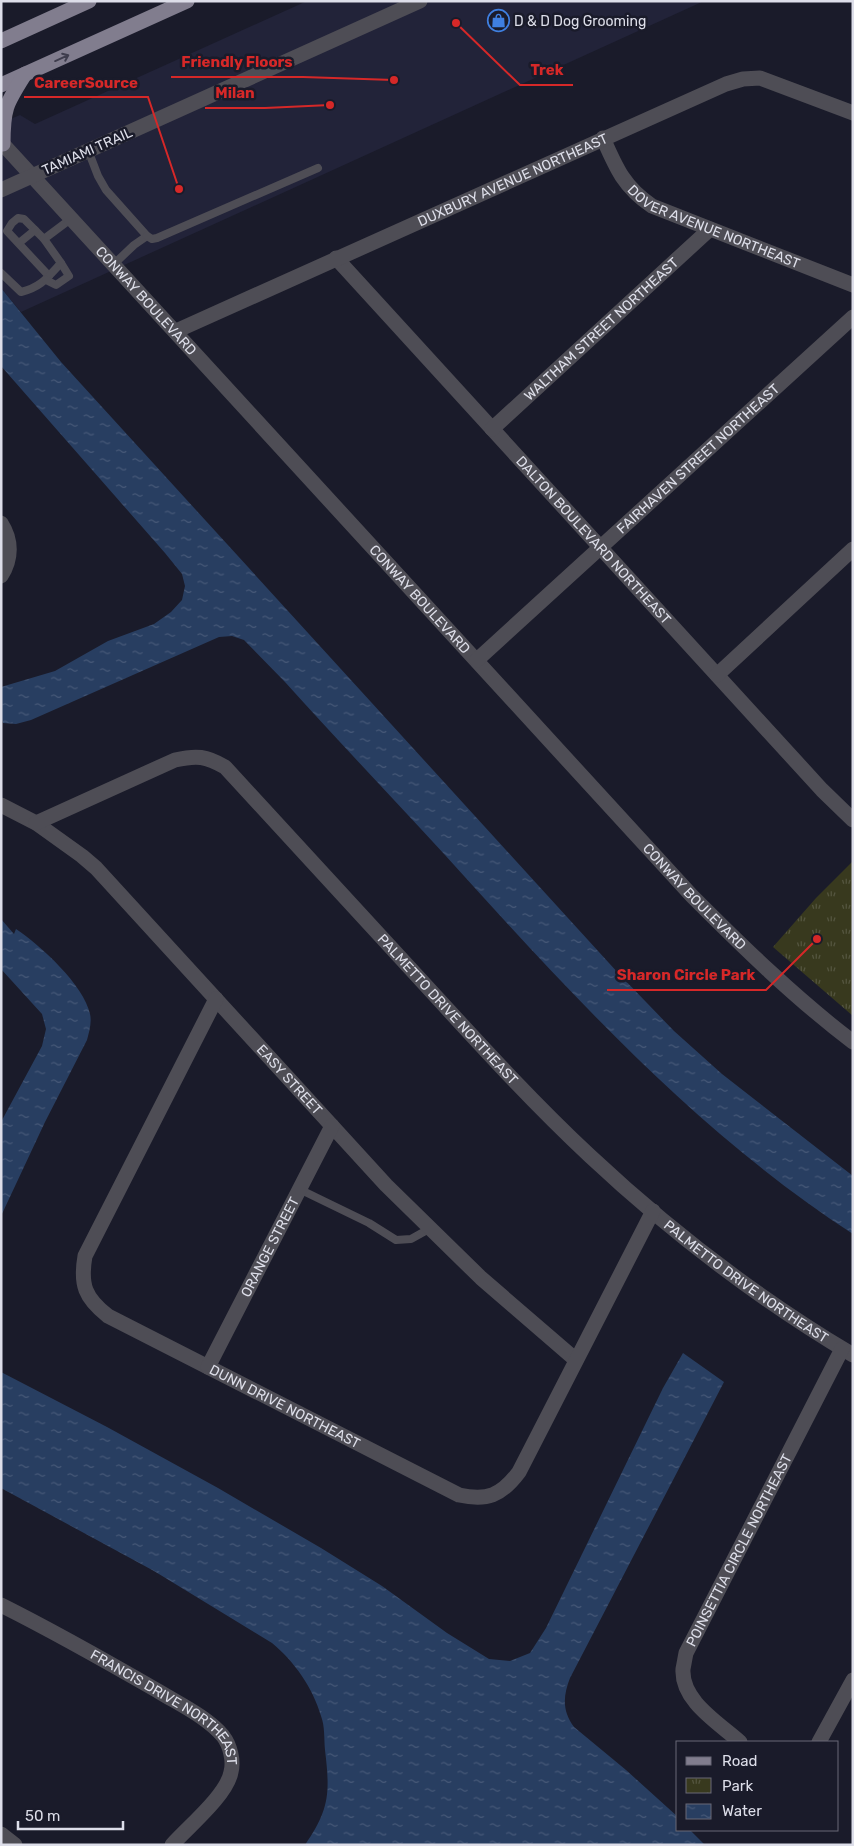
<svg xmlns="http://www.w3.org/2000/svg" width="854" height="1846" font-family="Rubik,sans-serif">
<style>
.built{fill:#222339}
.park{fill:url(#park-tufts)}
.water{fill:url(#water-ripples)}
.lines{fill:none;stroke-linecap:round;stroke-linejoin:round}
.lane{stroke:#4e4d55;stroke-width:8}
.street{stroke:#4e4d55;stroke-width:15}
.primary{stroke:#817d8e;stroke-width:15}
.oneway{stroke:#3e3d4d}
.labels{text-anchor:middle;stroke-width:5;stroke-linejoin:round;paint-order:stroke}
.poi-label{font-size:14px;fill:#dddee9;stroke:#1a1b2a;text-anchor:start}
.street-label{font-size:14px;fill:#dddee9;stroke:#1a1b2a}
.leader{fill:none;stroke:#d62828;stroke-width:2}
.callout-dot{fill:#d62828;stroke:#1a1b2a;stroke-width:2}
.callout-label{font-size:15px;text-anchor:middle;font-weight:bold;fill:#d62828;stroke:#1a1b2a;stroke-width:5;stroke-linejoin:round;paint-order:stroke}
</style>
<defs>
<pattern id="park-tufts" width="24" height="20" patternUnits="userSpaceOnUse" patternTransform="scale(1.25)"><rect width="24" height="20" fill="#38391e"/><path d="M3 7l-1-3M5 7V3M7 7l1-3M15 17l-1-3M17 17v-4M19 17l1-3" fill="none" stroke="#54553f"/></pattern>
<pattern id="water-ripples" width="26" height="14" patternUnits="userSpaceOnUse" patternTransform="scale(1.25)"><rect width="26" height="14" fill="#283e61"/><path d="M2 4q2-2 4 0t4 0M15 11q2-2 4 0t4 0" fill="none" stroke="#475978"/></pattern>
</defs>
<rect width="100%" height="100%" fill="#1a1b2a"/>
<polygon class="built" points="307,1 704,1 21,312 1,288 1,123 20,115 35,124"/>
<polygon class="park" points="853,861 853,1016 773,947 816,898"/>
<g class="water">
<path d="M1,288l60,74 558,612 55,57 48,43 131,102v58c-157,-102 -284,-242 -408,-379 -53,-58 -108,-115 -160,-173l-41,-42 -12,-4 -13,1 -188,83 -15,4 -13,-1 -2,-6v-30l54,-16 53,-30 46,-17 17,-12 11,-12 3,-14 -3,-12 -17,-21 -164,-187z"/>
<path d="M1,919l13,15 2,-5c24,16 68,56 74,85 2,9 -1,18 -3,26l-42,82 -44,94v-94l41,-76 4,-17 -4,-15 -41,-45z"/>
<path d="M683,1353l41,29 -154,296c-7,18 -8,33 4,49l52,43 52,47v13h12l15,15h-400c25,-36 25,-53 20,-95 -1,-11 0,-24 -4,-34 -8,-28 -27,-55 -49,-73l-118,-72 -153,-83v-116l106,55 111,61 103,60 61,38 65,47 42,26 21,2 20,-8 16,-25 117,-240z"/>
</g>
<g class="lines">
<g class="lane">
<polyline points="88,150 98,176 106,190 147,236 134,245 114,264"/>
<polyline points="147,236 152,239 157,238 318,168"/>
<polyline points="44,239 24,219 18,218 12,223 7,231 49,276"/>
<polyline points="19,243 35,230"/>
<path d="M1,273l20,19c20,-5 26,-14 40,-29l-17,-24 28,-21"/>
<polyline points="46,280 56,285 69,276 61,263"/>
<polyline points="299,1189 369,1223 396,1240 411,1239 429,1229"/>
</g>
<g class="street">
<path id="s1" d="M603,138c13,30 21,49 49,68l201,79"/>
<path id="s2" d="M1,142l691,754c51,51 103,102 161,146"/>
<polyline points="1,190 420,1"/>
<path id="s3" d="M336,258l486,532 31,30"/>
<path id="s4" d="M176,331l550,-247 17,-5 17,-1 93,35"/>
<path id="s5" d="M492,429l218,-200"/>
<path d="M1,523c11,17 11,36 0,53"/>
<path id="s6" d="M477,660l376,-343"/>
<polyline points="717,675 853,549"/>
<path id="s7" d="M1,805l35,18 46,33 14,12 290,317 95,93 95,82"/>
<path id="s8" d="M36,823l139,-63c22,-5 31,-4 50,7 65,70 129,141 194,211 56,61 111,122 171,178 80,75 169,143 263,199"/>
<path id="s9" d="M216,999l-131,257c-5,29 0,42 23,60l351,179c28,6 42,1 60,-23l134,-261"/>
<path id="s10" d="M208,1367l124,-241"/>
<path id="s11" d="M1,1605c54,27 105,56 157,86 21,13 49,26 65,45 7,9 11,25 8,36 -4,23 -43,55 -59,73"/>
<path id="s12" d="M740,1742c-21,-19 -59,-41 -57,-73 1,-5 2,-11 3,-16l156,-304"/>
<polyline points="819,1742 853,1680"/>
<polyline points="1,1834 15,1845"/>
</g>
<g class="primary">
<polyline points="1,41 89,1"/>
<polyline points="1,85 187,1"/>
<path d="M3,144c0,-36 3,-40 22,-70"/>
</g>
</g>
<defs><path id="oneway-shaft" d="M-6 0H5M1.5-3L5.5 0L1.5 3" fill="none" stroke-width="1.6" stroke-linecap="round" stroke-linejoin="round" transform="scale(1.25)"/></defs>
<use class="oneway" href="#oneway-shaft" transform="translate(62 58) rotate(-24)"/>
<defs>
<symbol id="shop-ring" viewBox="-11 -11 22 22"><circle r="9.5" fill="#1a1b2a" stroke="#3f7fe0" stroke-width="1.5"/><path d="M-5-2.5h2.3a2.7 3.5 0 0 1 5.4 0H5L5.5 6h-11ZM-1.5-2.5h3a1.5 2.3 0 0 0-3 0Z" fill="#3f7fe0"/></symbol>
</defs>
<g fill-rule="evenodd">
<use href="#shop-ring" x="486" y="8" width="25" height="25"/>
</g>
<g class="labels">
<g class="poi-label">
<text x="514" y="26">D &amp; D Dog Grooming</text>
</g>
<g class="street-label">
<text transform="translate(87 151) rotate(-24)" y="5">TAMIAMI TRAIL</text>
<text dy="5" stroke="none"><textPath href="#s4" startOffset="369">DUXBURY AVENUE NORTHEAST</textPath></text>
<text dy="5" stroke="none"><textPath href="#s1" startOffset="150">DOVER AVENUE NORTHEAST</textPath></text>
<text dy="5" stroke="none"><textPath href="#s2" startOffset="215">CONWAY BOULEVARD</textPath></text>
<text dy="5" stroke="none"><textPath href="#s5" startOffset="148">WALTHAM STREET NORTHEAST</textPath></text>
<text dy="5" stroke="none"><textPath href="#s6" startOffset="299">FAIRHAVEN STREET NORTHEAST</textPath></text>
<text dy="5" stroke="none"><textPath href="#s3" startOffset="382">DALTON BOULEVARD NORTHEAST</textPath></text>
<text dy="5" stroke="none"><textPath href="#s2" startOffset="620">CONWAY BOULEVARD</textPath></text>
<text dy="5" stroke="none"><textPath href="#s2" startOffset="1025">CONWAY BOULEVARD</textPath></text>
<text dy="5" stroke="none"><textPath href="#s8" startOffset="534">PALMETTO DRIVE NORTHEAST</textPath></text>
<text dy="5" stroke="none"><textPath href="#s7" startOffset="401">EASY STREET</textPath></text>
<text dy="5" stroke="none"><textPath href="#s10" startOffset="135">ORANGE STREET</textPath></text>
<text dy="5" stroke="none"><textPath href="#s8" startOffset="939">PALMETTO DRIVE NORTHEAST</textPath></text>
<text dy="5" stroke="none"><textPath href="#s9" startOffset="556">DUNN DRIVE NORTHEAST</textPath></text>
<text dy="5" stroke="none"><textPath href="#s12" startOffset="228">POINSETTIA CIRCLE NORTHEAST</textPath></text>
<text dy="5" stroke="none"><textPath href="#s11" startOffset="196">FRANCIS DRIVE NORTHEAST</textPath></text>
</g>
</g>
<path class="leader" d="M394 80L303 77H171M456 23L520 85H573M179 189L148 97H24M330 105L265 108H205M817 939L766 990H607"/>
<g class="callout-dot">
<circle cx="394" cy="80" r="5"/>
<circle cx="456" cy="23" r="5"/>
<circle cx="179" cy="189" r="5"/>
<circle cx="330" cy="105" r="5"/>
<circle cx="817" cy="939" r="5"/>
</g>
<g class="callout-label">
<text x="237" y="67">Friendly Floors</text>
<text x="547" y="75">Trek</text>
<text x="86" y="88">CareerSource</text>
<text x="235" y="98">Milan</text>
<text x="686" y="980">Sharon Circle Park</text>
</g>
<rect width="854" height="1846" fill="none" stroke="#dddee9" stroke-width="5"/>
<rect x="676" y="1741" width="162" height="90" fill="#1a1b2a" stroke="#686976"/>
<rect x="686" y="1757" width="25" height="8" fill="#817d8e" stroke="#686976"/>
<text x="722" y="1766" font-size="15" fill="#dddee9">Road</text>
<rect x="686" y="1778" width="25" height="15" fill="url(#park-tufts)" stroke="#686976"/>
<text x="722" y="1791" font-size="15" fill="#dddee9">Park</text>
<rect x="686" y="1804" width="25" height="15" fill="url(#water-ripples)" stroke="#686976"/>
<text x="722" y="1816" font-size="15" fill="#dddee9">Water</text>
<path d="M18 1821v8h105v-8" fill="none" stroke="#dddee9" stroke-width="2.5"/>
<text x="25" y="1821" font-size="15" fill="#dddee9" stroke="#1a1b2a" stroke-width="4" paint-order="stroke">50 m</text>
</svg>
